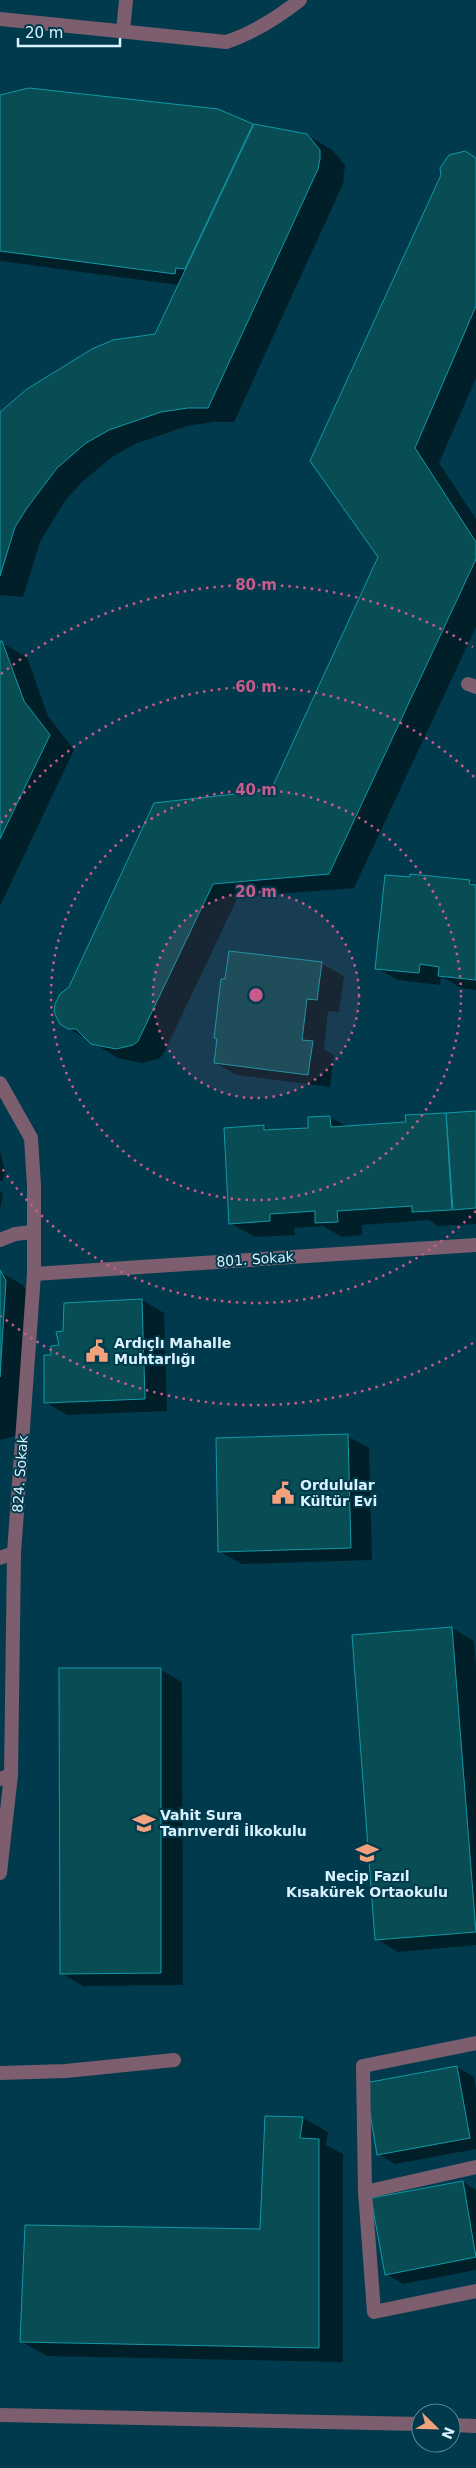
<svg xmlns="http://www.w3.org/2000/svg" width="476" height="2468" font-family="'DejaVu Sans',sans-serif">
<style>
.shadow{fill:#0007}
.building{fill:#094d54;stroke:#1199a6}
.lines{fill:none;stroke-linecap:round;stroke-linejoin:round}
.service{stroke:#7c5e6e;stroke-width:14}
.minor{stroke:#7c5e6e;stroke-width:14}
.tertiary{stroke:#7c5e6e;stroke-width:14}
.ring{fill:none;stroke:#c95a8c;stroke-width:2.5;stroke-dasharray:2.5 5}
.labels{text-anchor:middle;stroke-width:4;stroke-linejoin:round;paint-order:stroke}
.street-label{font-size:14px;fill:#d9f3fe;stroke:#003a4c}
.poi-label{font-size:14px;font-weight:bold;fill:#d9f3fe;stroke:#003a4c;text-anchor:start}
.centre{fill:#c95a8c;stroke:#003a4c;stroke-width:2.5}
.ring-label{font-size:15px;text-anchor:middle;font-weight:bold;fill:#c95a8c;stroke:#003a4c;stroke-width:4;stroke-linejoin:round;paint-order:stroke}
</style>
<rect width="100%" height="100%" fill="#003a4c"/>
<g class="shadow">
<polygon points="0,96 218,110 253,126 307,135 332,150 345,165 343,184 234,422 214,422 187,426 135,444 112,457 82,482 65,501 40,542 23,597 0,595 0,413 155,335 179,285 0,261"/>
<polygon points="476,158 476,378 439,463 476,519 476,627 354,888 238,897 163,1055 158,1059 142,1063 118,1058 68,1028 272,792 379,557 443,174 440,172 444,162"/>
<polygon points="0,642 27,657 48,716 74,750 0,906"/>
<polygon points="469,881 476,885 476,990 461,988 441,976 440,985 398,980 377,968"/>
<polygon points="322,964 344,976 339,1012 328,1011 324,1049 334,1055 330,1087 237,1075 215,1063"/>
<polygon points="476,1112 476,1224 438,1226 429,1220 362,1225 362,1235 342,1237 323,1226 294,1228 295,1235 255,1237 230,1223 263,1126 272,1131 310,1129 330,1117 348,1127 407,1123 407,1116"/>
<polygon points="0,1151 5,1172 3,1180 0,1181"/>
<polygon points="0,1192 3,1193 0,1210"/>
<polygon points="0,1272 23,1285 27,1293 19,1435 0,1440"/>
<polygon points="142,1300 164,1313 167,1411 67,1415 45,1402 52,1357 60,1346 65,1333"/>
<polygon points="347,1436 369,1448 372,1560 242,1564 220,1552"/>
<polygon points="452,1628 474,1641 476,1667 476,1945 398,1952 376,1939"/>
<polygon points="160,1669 182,1682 183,1985 83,1986 61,1973"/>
<polygon points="457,2067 474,2077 476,2090 476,2149 395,2164 378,2154"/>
<polygon points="303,2118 328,2132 326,2145 343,2154 343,2362 47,2356 22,2342 261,2230"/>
<polygon points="463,2182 476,2190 476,2270 403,2284 386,2274"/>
</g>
<g class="building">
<polygon points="29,88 218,109 253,124 185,269 176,268 175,274 0,251 0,95"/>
<polygon points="254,124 307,134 320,150 320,159 318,169 208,408 188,408 161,412 109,430 86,443 57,468 27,508 15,527 0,576 0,412 27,389 92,349 113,340 155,334"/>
<polygon points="465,151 476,158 476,306 415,448 476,542 476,559 329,874 213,884 138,1041 133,1045 116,1049 91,1044 76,1029 68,1029 60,1024 54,1012 55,1004 60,994 69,987 154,803 271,790 378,557 310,461 441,175 440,168 449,155"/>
<polygon points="0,641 2,641 24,701 50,735 0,839"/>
<polygon points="410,874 470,880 469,884 476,885 476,980 438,976 439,967 420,964 419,973 375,969 385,875 410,877"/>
<polygon points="229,951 322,962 317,1000 307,999 302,1040 313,1041 308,1075 214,1063 217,1039 214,1038 221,979 225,979"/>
<polygon points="476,1111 476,1208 453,1210 446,1113"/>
<polygon points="446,1113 452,1210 412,1212 412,1206 337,1211 338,1222 315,1223 315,1211 270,1214 270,1221 229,1224 224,1128 264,1125 264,1130 308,1128 308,1117 330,1116 331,1127 406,1122 405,1115"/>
<polygon points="0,1270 6,1280 0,1377"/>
<polygon points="142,1299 145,1399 44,1403 44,1355 51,1355 51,1346 59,1345 56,1332 63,1331 64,1303"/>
<polygon points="348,1434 351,1548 218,1552 216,1438"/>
<polygon points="452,1627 476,1932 375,1940 352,1635"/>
<polygon points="59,1668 161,1668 161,1973 60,1974"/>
<polygon points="457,2066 470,2138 377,2155 365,2083"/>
<polygon points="265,2116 303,2117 300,2138 319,2139 319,2348 20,2342 25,2225 260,2229"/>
<polygon points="463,2181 476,2257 385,2275 371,2198"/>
</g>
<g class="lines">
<g class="service">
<path d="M0,19l226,23c28,-9 51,-24 74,-42"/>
<polyline points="123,31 126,0"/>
<polyline points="468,684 476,687"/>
<polyline points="0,2073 66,2071 174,2060"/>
</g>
<g class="minor">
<polyline points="0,1240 15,1234 32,1232"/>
<polyline points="34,1274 476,1245"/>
<polyline points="0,1558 14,1553"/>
<polyline points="0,1779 11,1775"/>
<polyline points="476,2043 363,2066 365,2192 374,2312 476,2291"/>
<polyline points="365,2192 476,2167"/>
<polyline points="0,2415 421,2424"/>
<polyline points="451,2425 476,2426"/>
</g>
<polyline class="tertiary" points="0,1083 31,1138 34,1186 34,1274 14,1553 11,1775 0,1873"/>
</g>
<circle cx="256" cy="995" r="103" fill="#c95a8c" fill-opacity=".12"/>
<g class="ring">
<circle cx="256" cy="995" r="103"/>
<circle cx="256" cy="995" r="205"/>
<path d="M476 1211A308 308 0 0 1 1 1167M1 823A308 308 0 0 1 476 779"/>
<path d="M473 1343A410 410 0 0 1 1 1316M1 674A410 410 0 0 1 473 647"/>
</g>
<defs>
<symbol id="civic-bare" viewBox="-9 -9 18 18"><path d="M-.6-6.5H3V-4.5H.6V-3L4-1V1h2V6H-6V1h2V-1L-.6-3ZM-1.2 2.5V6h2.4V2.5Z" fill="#f1a17c" stroke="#003a4c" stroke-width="2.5" paint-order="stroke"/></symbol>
<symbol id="school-bare" viewBox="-9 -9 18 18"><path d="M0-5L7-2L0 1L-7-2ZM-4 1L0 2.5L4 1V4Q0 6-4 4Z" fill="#f1a17c" stroke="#003a4c" stroke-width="2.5" paint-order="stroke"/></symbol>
</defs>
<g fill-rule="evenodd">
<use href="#civic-bare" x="81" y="1335" width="32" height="32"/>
<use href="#civic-bare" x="267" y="1477" width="32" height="32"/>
<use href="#school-bare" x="128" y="1807" width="32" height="32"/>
<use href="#school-bare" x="351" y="1837" width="32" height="32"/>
</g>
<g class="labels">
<g class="street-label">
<text transform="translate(255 1259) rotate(-4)" y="5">801. Sokak</text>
<text transform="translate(20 1474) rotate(-86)" y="5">824. Sokak</text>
</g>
<g class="poi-label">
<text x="114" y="1348">Ardıçlı Mahalle<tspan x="114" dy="16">Muhtarlığı</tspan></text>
<text x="300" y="1490">Ordulular<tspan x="300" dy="16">Kültür Evi</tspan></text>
<text x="160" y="1820">Vahit Sura<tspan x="160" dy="16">Tanrıverdi İlkokulu</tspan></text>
<text x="367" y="1881" text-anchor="middle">Necip Fazıl<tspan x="367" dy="16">Kısakürek Ortaokulu</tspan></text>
</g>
</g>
<circle cx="256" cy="995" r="8" class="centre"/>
<g class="ring-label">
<text x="256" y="590">80 m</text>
<text x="256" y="692">60 m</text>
<text x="256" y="795">40 m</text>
<text x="256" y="897">20 m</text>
</g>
<g transform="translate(436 2428) rotate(113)"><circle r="24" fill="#003a4c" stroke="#578493"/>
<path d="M0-4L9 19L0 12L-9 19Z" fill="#f1a17c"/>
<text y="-8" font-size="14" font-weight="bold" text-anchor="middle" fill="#d9f3fe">N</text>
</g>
<path d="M18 38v8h102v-8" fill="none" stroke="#d9f3fe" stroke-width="2.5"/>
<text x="25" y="38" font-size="15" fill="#d9f3fe" stroke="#003a4c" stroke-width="4" paint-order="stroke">20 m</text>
</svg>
